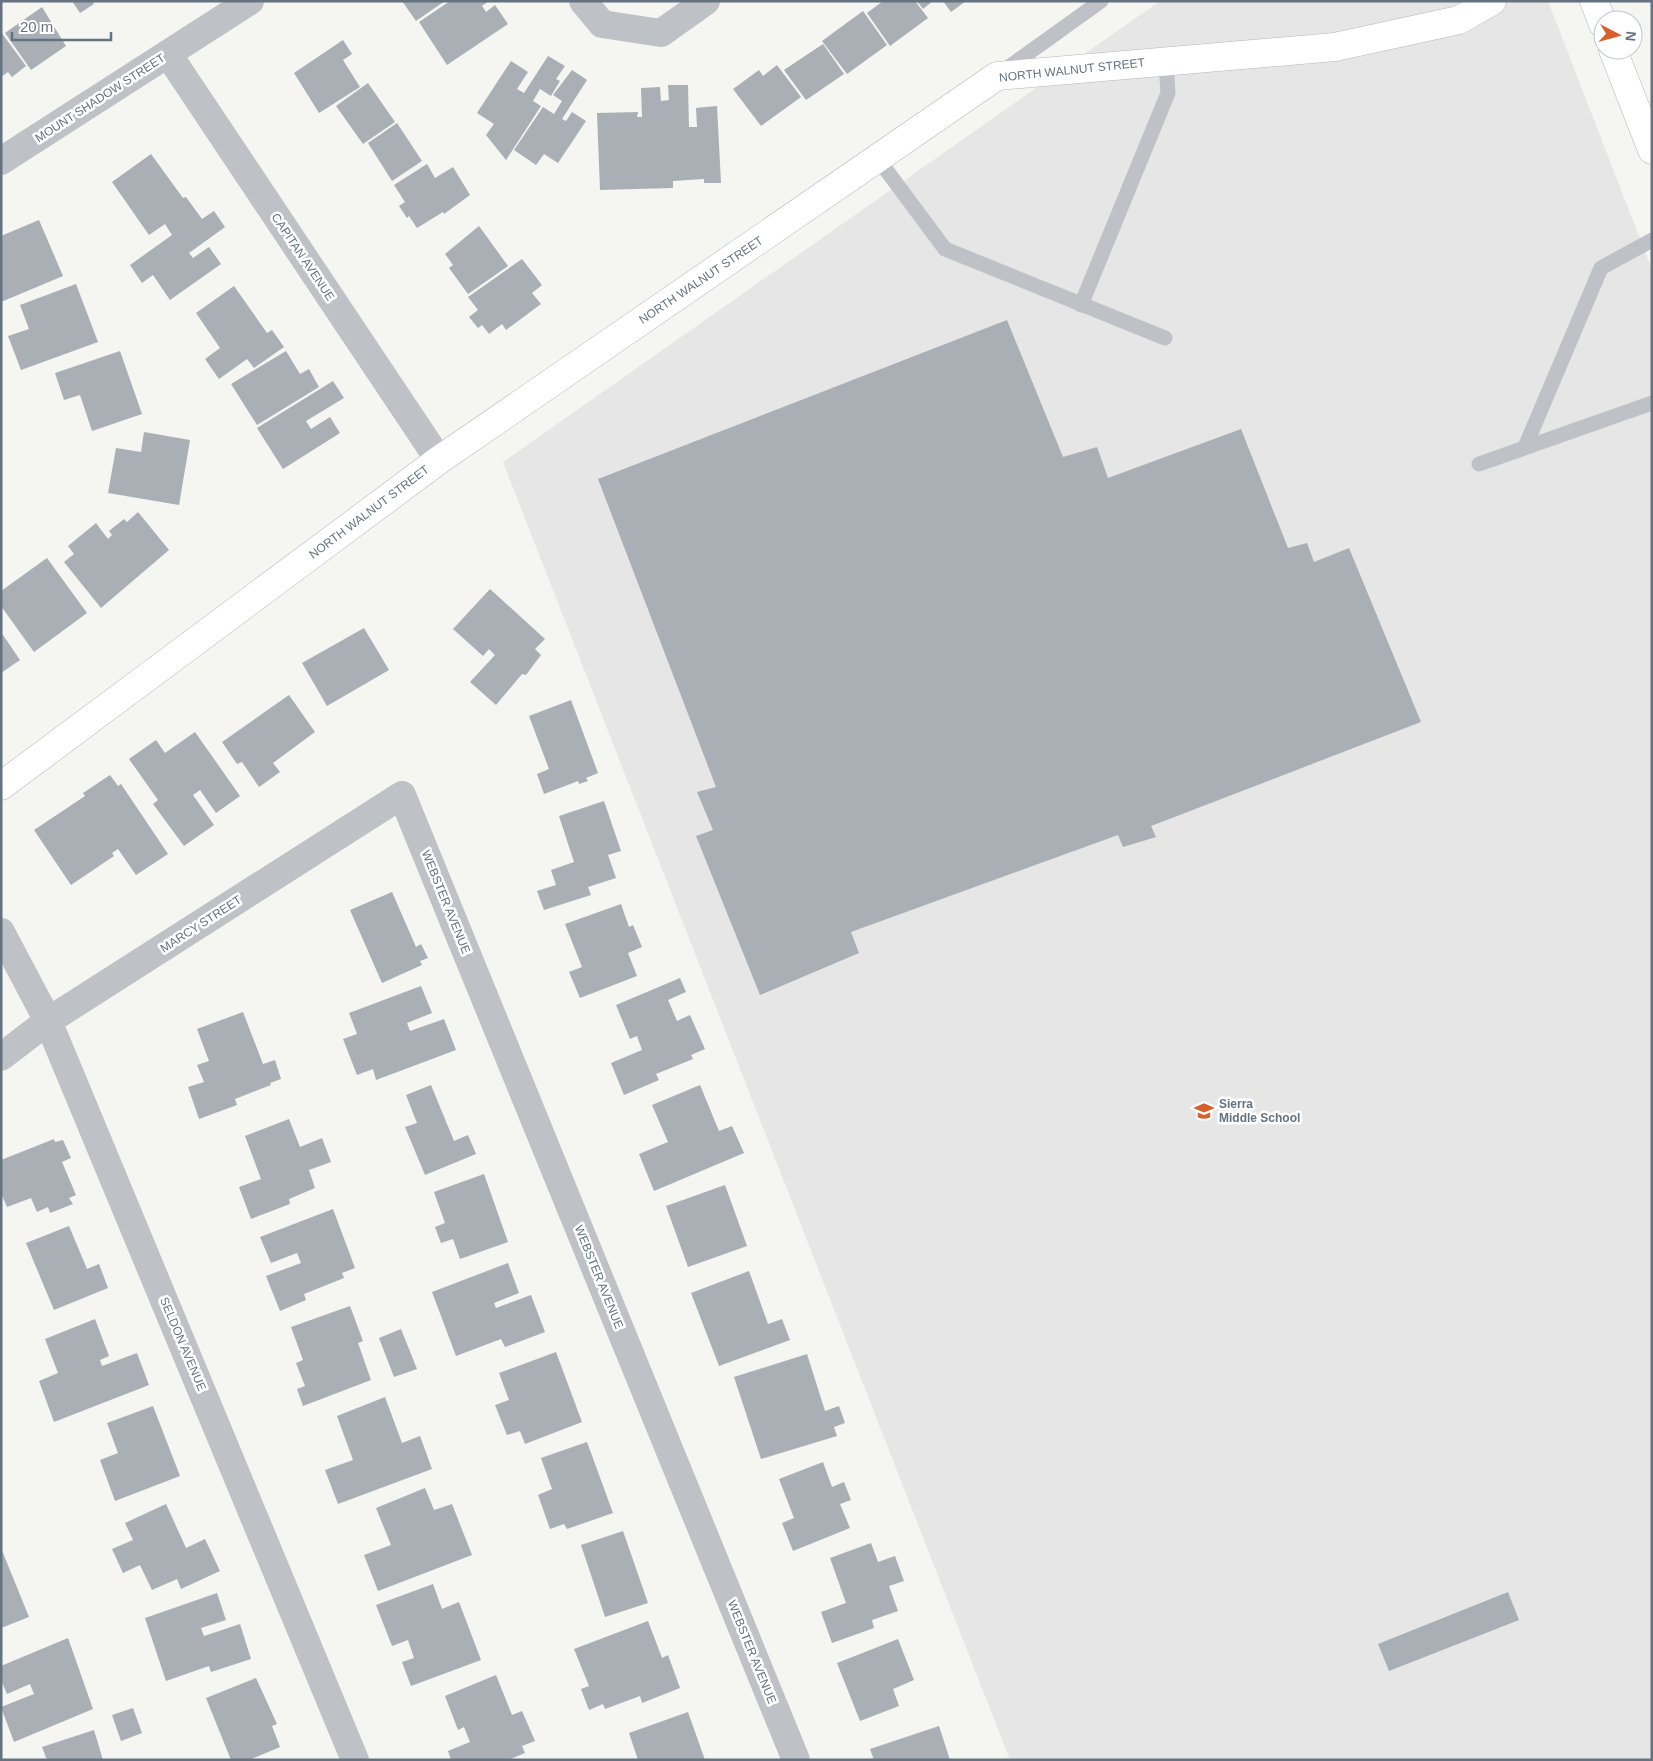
<svg xmlns="http://www.w3.org/2000/svg" width="1653" height="1761" font-family="Arial,sans-serif">
<style>
.built{fill:#e5e6e5}
.building{fill:#a9afb5}
.lines{fill:none;stroke-linecap:round;stroke-linejoin:round}
.secondary-casing{stroke:#b3b7bb;stroke-width:29}
.lane{stroke:#bec1c5;stroke-width:15}
.street{stroke:#bec1c5;stroke-width:28}
.secondary{stroke:#fff;stroke-width:28}
.labels{text-anchor:middle;stroke-width:5;stroke-linejoin:round;paint-order:stroke}
.street-label{font-size:12px;fill:#657380;stroke:#fff}
.poi-label{font-size:12px;font-weight:bold;fill:#657380;stroke:#fff;text-anchor:start}
</style>
<rect width="100%" height="100%" fill="#f5f5f1"/>
<polygon class="built" points="1160,1 1548,1 1652,270 1652,1760 1010,1760 503,462"/>
<g class="building">
<polygon points="72,1 92,1 94,4 80,13"/>
<polygon points="402,1 445,1 416,21"/>
<polygon points="450,1 489,1 482,6 486,12 495,5 508,24 447,65 419,22"/>
<polygon points="883,1 915,1 928,18 890,46 867,13"/>
<polygon points="917,1 933,1 923,9"/>
<polygon points="943,1 966,1 951,12"/>
<polygon points="42,7 66,46 31,70 5,33"/>
<polygon points="863,11 887,45 847,74 822,41"/>
<polygon points="1,32 26,66 12,77 8,72 1,77"/>
<polygon points="343,40 352,54 343,60 360,87 319,113 294,73"/>
<polygon points="823,44 844,74 806,100 784,70"/>
<polygon points="548,56 565,66 556,79 560,81 551,96 540,89 533,101 541,106 506,160 486,135 494,124 477,113 511,61 528,72 517,89 524,93"/>
<polygon points="777,65 801,97 761,126 733,89 759,70 763,76"/>
<polygon points="572,70 587,80 562,119 566,121 572,112 586,121 558,163 544,154 536,165 514,150 543,107 554,114 562,101 553,95"/>
<polygon points="368,83 395,122 363,144 336,106"/>
<polygon points="668,85 688,85 689,127 697,127 696,108 717,106 721,183 704,183 704,179 673,181 673,188 600,190 597,113 638,112 637,117 642,117 641,88 660,87 661,101 669,100"/>
<polygon points="397,123 422,161 392,181 368,143"/>
<polygon points="151,154 183,198 186,197 202,219 214,211 225,227 189,253 193,258 209,247 221,264 170,300 153,275 142,283 130,265 172,235 165,224 149,235 112,182"/>
<polygon points="427,164 435,178 453,167 470,195 444,214 443,212 417,228 409,216 407,218 399,206 405,202 394,185"/>
<polygon points="39,220 63,276 1,302 1,236"/>
<polygon points="479,226 508,266 468,294 449,268 453,265 445,254"/>
<polygon points="522,259 542,285 532,293 541,304 506,330 502,324 489,334 482,325 478,328 469,317 478,310 468,297"/>
<polygon points="76,284 98,342 21,370 8,336 29,329 20,305"/>
<polygon points="234,286 267,333 272,330 284,347 254,368 247,359 219,379 205,359 220,348 196,313"/>
<polygon points="1007,320 1063,457 1097,447 1108,478 1241,429 1288,548 1307,543 1314,562 1349,548 1421,722 1151,826 1156,837 1123,847 1118,835 851,932 859,953 760,995 696,836 713,830 697,792 716,787 598,479"/>
<polygon points="120,351 142,414 92,431 80,395 64,400 55,373"/>
<polygon points="286,351 300,374 309,369 319,387 257,425 231,384"/>
<polygon points="333,381 344,398 306,421 311,429 330,417 340,433 283,469 257,428"/>
<polygon points="144,432 190,440 179,505 108,493 116,448 141,452"/>
<polygon points="138,512 169,550 101,608 64,562 74,554 68,546 96,523 108,539 112,535 109,531 124,519 127,522"/>
<polygon points="47,558 87,613 34,652 1,606 1,591"/>
<polygon points="490,589 545,639 535,649 541,655 526,675 522,674 496,705 470,682 495,655 489,649 483,656 453,629"/>
<polygon points="364,628 389,670 327,706 302,663"/>
<polygon points="1,632 20,660 1,673"/>
<polygon points="289,695 315,732 273,763 280,772 259,787 242,762 237,764 222,742"/>
<polygon points="571,700 598,773 586,778 588,781 579,784 578,781 544,794 537,774 549,769 529,716"/>
<polygon points="195,732 240,796 216,813 200,790 193,795 214,825 184,846 153,804 158,800 129,759 156,740 165,753"/>
<polygon points="110,775 118,786 121,784 168,854 136,875 118,849 112,853 114,856 71,885 34,830 85,796 83,793"/>
<polygon points="604,801 621,851 608,855 616,878 588,887 591,895 544,910 537,891 556,885 551,870 574,862 559,816"/>
<polygon points="392,892 416,947 421,944 428,958 420,961 422,965 382,983 350,910"/>
<polygon points="621,904 629,927 633,925 642,947 628,953 637,976 580,998 569,972 582,967 565,924"/>
<polygon points="680,978 686,992 668,1000 677,1021 690,1015 705,1049 691,1055 693,1059 656,1074 659,1080 624,1095 611,1063 642,1050 637,1036 630,1039 616,1005"/>
<polygon points="421,986 432,1013 407,1023 410,1031 444,1019 456,1050 376,1080 373,1069 357,1075 343,1039 357,1034 349,1013"/>
<polygon points="243,1012 263,1064 275,1060 281,1079 270,1083 271,1085 235,1099 237,1105 199,1119 188,1087 204,1082 197,1065 209,1061 197,1029"/>
<polygon points="431,1085 454,1141 468,1135 476,1154 425,1175 405,1127 417,1123 406,1095"/>
<polygon points="700,1085 719,1131 732,1126 744,1153 654,1191 639,1154 668,1142 652,1105"/>
<polygon points="289,1119 300,1147 322,1138 331,1162 309,1170 315,1188 289,1199 290,1204 251,1219 239,1187 261,1179 245,1136"/>
<polygon points="54,1139 55,1142 63,1140 71,1158 62,1162 76,1195 69,1198 73,1204 50,1213 48,1207 37,1212 31,1198 7,1207 1,1193 1,1160"/>
<polygon points="484,1174 508,1242 460,1259 453,1239 441,1243 435,1227 445,1223 434,1192"/>
<polygon points="725,1185 747,1246 688,1267 666,1206"/>
<polygon points="333,1209 355,1268 342,1273 344,1278 304,1294 306,1300 280,1311 266,1276 301,1263 297,1253 271,1263 260,1237"/>
<polygon points="69,1226 87,1269 99,1264 108,1288 54,1310 26,1243"/>
<polygon points="508,1263 519,1293 494,1303 496,1308 531,1295 545,1332 505,1347 501,1339 456,1356 432,1292"/>
<polygon points="749,1271 768,1324 782,1319 790,1340 719,1366 691,1293"/>
<polygon points="350,1306 363,1341 358,1343 371,1380 303,1406 297,1389 305,1386 296,1363 303,1360 291,1327"/>
<polygon points="95,1319 109,1356 100,1360 102,1366 137,1353 149,1385 54,1422 39,1381 58,1373 45,1339"/>
<polygon points="401,1329 417,1369 394,1377 379,1338"/>
<polygon points="556,1352 582,1422 525,1444 520,1431 507,1435 495,1405 509,1400 499,1373"/>
<polygon points="807,1354 825,1411 839,1406 845,1423 834,1427 837,1436 761,1459 734,1377"/>
<polygon points="385,1397 402,1443 420,1436 432,1469 338,1504 325,1470 353,1460 337,1416"/>
<polygon points="153,1406 180,1476 115,1501 100,1460 118,1453 107,1423"/>
<polygon points="587,1442 613,1513 567,1529 564,1524 550,1529 538,1495 552,1489 541,1458"/>
<polygon points="823,1462 832,1487 844,1482 851,1500 840,1504 850,1528 793,1551 782,1523 794,1518 779,1479"/>
<polygon points="425,1488 434,1510 452,1504 472,1555 378,1591 364,1555 391,1545 376,1508"/>
<polygon points="166,1504 186,1548 205,1539 220,1571 181,1589 177,1579 152,1590 140,1565 123,1573 112,1549 133,1540 125,1523"/>
<polygon points="623,1531 648,1603 605,1617 581,1545"/>
<polygon points="871,1543 878,1562 895,1556 904,1581 889,1586 898,1611 872,1620 874,1628 832,1643 821,1612 846,1603 830,1558"/>
<polygon points="1,1548 29,1617 1,1628"/>
<polygon points="433,1584 442,1609 459,1602 481,1660 411,1686 402,1662 414,1658 408,1640 392,1646 376,1605"/>
<polygon points="1508,1592 1519,1620 1389,1671 1378,1644"/>
<polygon points="217,1593 226,1620 201,1628 204,1636 240,1624 251,1659 211,1672 209,1666 166,1681 145,1618"/>
<polygon points="648,1621 662,1658 668,1655 680,1688 642,1703 640,1696 605,1709 603,1704 589,1710 581,1689 589,1686 574,1649"/>
<polygon points="68,1638 93,1709 14,1742 1,1707 34,1694 30,1684 7,1694 1,1680 1,1666"/>
<polygon points="898,1639 914,1680 893,1689 899,1706 860,1721 837,1663"/>
<polygon points="496,1675 512,1715 522,1711 535,1741 522,1746 525,1753 508,1760 451,1760 448,1751 470,1742 464,1727 458,1730 445,1696"/>
<polygon points="256,1678 277,1724 272,1726 280,1747 249,1760 231,1760 206,1698"/>
<polygon points="133,1708 142,1733 121,1741 112,1715"/>
<polygon points="688,1712 705,1760 638,1760 629,1733"/>
<polygon points="939,1726 950,1760 874,1760 870,1749"/>
<polygon points="94,1730 103,1760 47,1760 42,1747"/>
</g>
<g class="lines">
<defs>
<g id="secondary">
<polyline points="1594,1 1603,24"/>
<polyline points="1613,50 1652,150"/>
<polyline points="1,786 439,460 997,76 1335,47 1459,20 1492,1"/>
</g>
</defs>
<use href="#secondary" class="secondary-casing"/>
<g class="lane">
<polyline points="1002,72 1101,1"/>
<polyline points="878,159 945,249 1165,338"/>
<polyline points="1081,305 1168,93 1166,61"/>
<polyline points="1525,447 1601,268 1652,240"/>
<polyline points="1479,464 1652,403"/>
</g>
<g class="street">
<polyline points="583,1 602,24 661,33 706,1"/>
<polyline points="168,54 439,460"/>
<polyline points="1,161 250,1"/>
<polyline points="1,932 48,1021 355,1760"/>
<polyline points="1,1057 48,1021 402,795 796,1760"/>
</g>
<use href="#secondary" class="secondary"/>
</g>
<defs>
<symbol id="school-bare" viewBox="-9 -9 18 18"><path d="M0-5L7-2L0 1L-7-2ZM-4 1L0 2.5L4 1V4Q0 6-4 4Z" fill="#d8602e" stroke="#fff" stroke-width="2.5" paint-order="stroke"/></symbol>
</defs>
<g fill-rule="evenodd">
<use href="#school-bare" x="1190" y="1097" width="28" height="28"/>
</g>
<g class="labels">
<g class="street-label">
<text transform="translate(1072 70) rotate(-6)" y="4">NORTH WALNUT STREET</text>
<text transform="translate(100 98) rotate(-33)" y="4">MOUNT SHADOW STREET</text>
<text transform="translate(303 257) rotate(56)" y="4">CAPITAN AVENUE</text>
<text transform="translate(701 280) rotate(-34)" y="4">NORTH WALNUT STREET</text>
<text transform="translate(369 512) rotate(-37)" y="4">NORTH WALNUT STREET</text>
<text transform="translate(446 902) rotate(68)" y="4">WEBSTER AVENUE</text>
<text transform="translate(201 924) rotate(-33)" y="4">MARCY STREET</text>
<text transform="translate(599 1277) rotate(68)" y="4">WEBSTER AVENUE</text>
<text transform="translate(183 1344) rotate(67)" y="4">SELDON AVENUE</text>
<text transform="translate(752 1652) rotate(68)" y="4">WEBSTER AVENUE</text>
</g>
<g class="poi-label">
<text x="1219" y="1108">Sierra<tspan x="1219" dy="14">Middle School</tspan></text>
</g>
</g>
<rect width="1653" height="1761" fill="none" stroke="#657380" stroke-width="5"/>
<g transform="translate(1618 35) rotate(96)"><circle r="24" fill="#ffffff" stroke="#c1c7cc"/>
<path d="M0-4L9 19L0 12L-9 19Z" fill="#d8602e"/>
<text y="-8" font-size="14" font-weight="bold" text-anchor="middle" fill="#657380">N</text>
</g>
<path d="M12 32v8h99v-8" fill="none" stroke="#657380" stroke-width="2.5"/>
<text x="20" y="32" font-size="15" fill="#657380" stroke="#ffffff" stroke-width="4" paint-order="stroke">20 m</text>
</svg>
